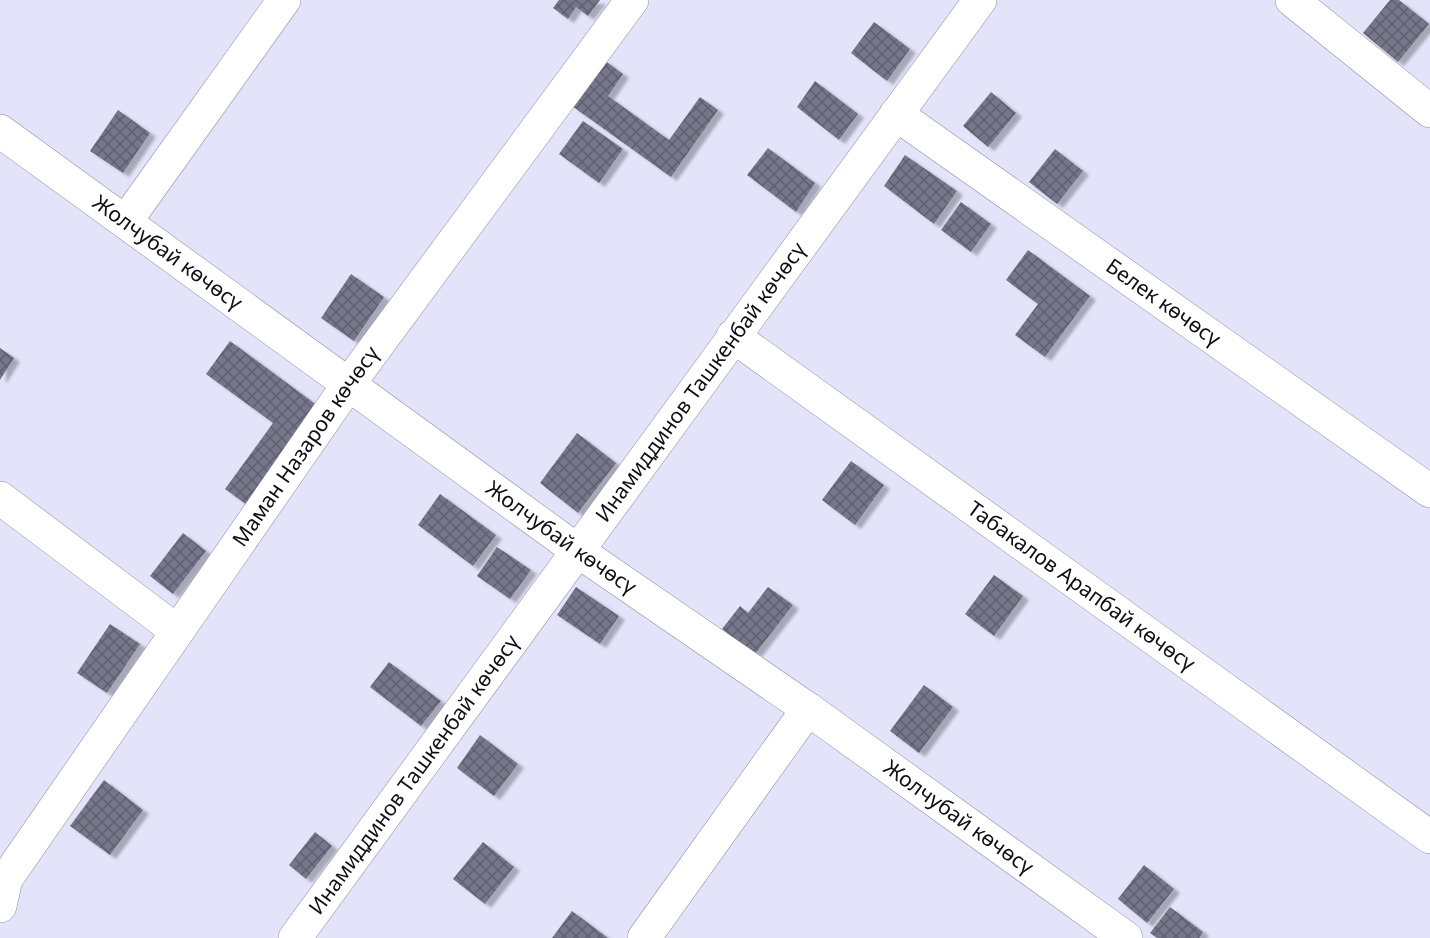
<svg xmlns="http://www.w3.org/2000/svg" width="1430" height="938" font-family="'Noto Sans',sans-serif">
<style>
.building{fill:url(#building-cross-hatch);filter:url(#shadow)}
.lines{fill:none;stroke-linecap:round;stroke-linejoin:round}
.minor-casing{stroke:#8d8da2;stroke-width:34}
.minor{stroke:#fff;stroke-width:33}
.labels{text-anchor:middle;stroke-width:5;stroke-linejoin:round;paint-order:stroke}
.street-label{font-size:21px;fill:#0e0e15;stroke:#fff}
</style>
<defs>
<pattern id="building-cross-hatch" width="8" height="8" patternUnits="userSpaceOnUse" patternTransform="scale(1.5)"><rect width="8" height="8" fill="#757689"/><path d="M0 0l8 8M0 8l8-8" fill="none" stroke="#5e5f6f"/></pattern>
<filter id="shadow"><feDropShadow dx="6" dy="4" stdDeviation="1.5" flood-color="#0004"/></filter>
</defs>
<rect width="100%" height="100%" fill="#e3e4fa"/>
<g class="building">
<polygon points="559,0 600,0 588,16 576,7 568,19 553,8"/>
<polygon points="1390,0 1399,0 1429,24 1398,62 1363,33"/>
<polygon points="874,22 910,49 887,81 851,53"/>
<polygon points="604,60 623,74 608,96 669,140 700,97 718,110 671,177 572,106"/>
<polygon points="815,81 858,114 839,140 797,107"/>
<polygon points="991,92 1016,113 988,147 963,126"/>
<polygon points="118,110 150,133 123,173 90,151"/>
<polygon points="583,121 623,149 599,183 559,154"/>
<polygon points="768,148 815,183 796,212 747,175"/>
<polygon points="1055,149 1083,171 1057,204 1029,182"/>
<polygon points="905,155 957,191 934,224 884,186"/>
<polygon points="961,202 991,224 971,252 941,230"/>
<polygon points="1028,250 1090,296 1045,357 1015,335 1038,304 1006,280"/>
<polygon points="351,274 384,297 354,341 321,318"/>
<polygon points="230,341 318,406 247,505 225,489 273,423 206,374"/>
<polygon points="0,348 14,358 0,380"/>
<polygon points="577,433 616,463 578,513 540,483"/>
<polygon points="851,461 884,485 855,525 822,500"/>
<polygon points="440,494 496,535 473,566 418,525"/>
<polygon points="183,533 206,551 173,594 150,576"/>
<polygon points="497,547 531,570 510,599 477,576"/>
<polygon points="994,575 1023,596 994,636 965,614"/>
<polygon points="576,587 619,616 600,644 557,615"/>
<polygon points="768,587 793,605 755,654 722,629 740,606 748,613"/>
<polygon points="110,624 140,644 107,693 77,673"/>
<polygon points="389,662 441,701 421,726 370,687"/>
<polygon points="924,685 953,707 919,753 890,731"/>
<polygon points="480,735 518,764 494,796 457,768"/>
<polygon points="104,780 143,810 110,855 70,826"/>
<polygon points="315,832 332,846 306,879 289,865"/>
<polygon points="483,842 514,867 485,904 453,879"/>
<polygon points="1144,865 1174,889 1147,923 1118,899"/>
<polygon points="1170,907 1203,932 1199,938 1157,938 1150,933"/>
<polygon points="572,911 608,938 552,938"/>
</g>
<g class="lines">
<defs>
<g id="minor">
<polyline points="1292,0 1430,111"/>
<path id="s1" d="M896,114l534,377"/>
<path id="s2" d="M0,131l578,420 230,158 318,229"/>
<polyline points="126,221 284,0"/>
<path id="s3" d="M733,336l697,501"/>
<polyline points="0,498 177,631"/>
<path id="s4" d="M0,906l6,-27 342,-494 284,-385"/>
<path id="s5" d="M295,938l685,-938"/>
<polyline points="644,938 808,709"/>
</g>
</defs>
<use href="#minor" class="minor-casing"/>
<use href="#minor" class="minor"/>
</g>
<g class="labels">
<g class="street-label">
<text dy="7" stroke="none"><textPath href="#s2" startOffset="207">Жолчубай көчөсү</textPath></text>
<text dy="7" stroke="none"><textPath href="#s1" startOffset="327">Белек көчөсү</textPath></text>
<text dy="7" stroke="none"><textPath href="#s5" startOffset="688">Инамиддинов Ташкенбай көчөсү</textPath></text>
<text dy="7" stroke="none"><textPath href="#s4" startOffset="554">Маман Назаров көчөсү</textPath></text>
<text dy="7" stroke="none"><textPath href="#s2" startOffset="693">Жолчубай көчөсү</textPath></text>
<text dy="7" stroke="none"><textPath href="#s3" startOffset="429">Табакалов Арапбай көчөсү</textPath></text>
<text dy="7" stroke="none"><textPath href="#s5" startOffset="202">Инамиддинов Ташкенбай көчөсү</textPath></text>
<text dy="7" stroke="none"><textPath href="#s2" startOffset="1179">Жолчубай көчөсү</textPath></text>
</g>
</g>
</svg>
